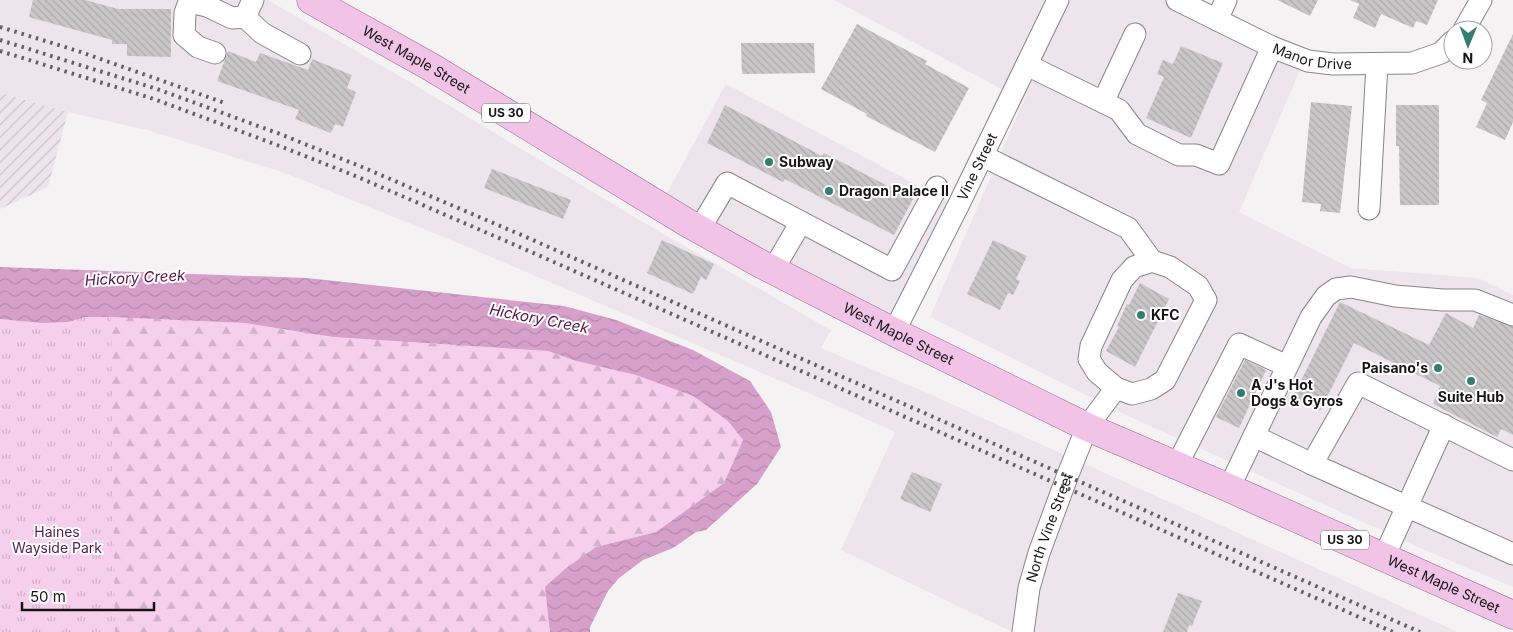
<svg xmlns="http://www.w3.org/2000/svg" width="1513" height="632" font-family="Inter,sans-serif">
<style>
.built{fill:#eee4eb}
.industrial{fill:url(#industrial-furrows)}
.forest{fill:url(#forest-firs)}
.park{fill:url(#park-tufts)}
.water{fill:url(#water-waves)}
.building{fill:url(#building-back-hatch)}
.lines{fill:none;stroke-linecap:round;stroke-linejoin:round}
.minor-casing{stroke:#888587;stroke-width:23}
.major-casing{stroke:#9e6c93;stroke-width:29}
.minor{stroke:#fff;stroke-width:21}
.major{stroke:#f1c3e7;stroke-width:28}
.rail{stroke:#616061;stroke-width:4;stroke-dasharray:2.5 5;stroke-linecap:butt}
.poi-dot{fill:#357c73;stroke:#fff;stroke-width:2}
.labels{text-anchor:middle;stroke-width:4;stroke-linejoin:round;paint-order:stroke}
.shield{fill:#fff;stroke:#5c5b5c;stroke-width:1}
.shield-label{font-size:12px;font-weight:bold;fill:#161516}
.street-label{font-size:14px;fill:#161516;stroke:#fff}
.poi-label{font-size:14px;font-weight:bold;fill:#161516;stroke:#fff;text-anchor:start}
.park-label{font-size:14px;fill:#5a1c50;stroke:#fff}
.water-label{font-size:15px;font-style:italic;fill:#56174c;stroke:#fff}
</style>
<defs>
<pattern id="industrial-furrows" width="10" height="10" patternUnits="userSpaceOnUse" patternTransform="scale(1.25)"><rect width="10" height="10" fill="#eee4eb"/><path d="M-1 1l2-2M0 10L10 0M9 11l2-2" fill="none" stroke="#cbc3c9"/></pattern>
<pattern id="forest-firs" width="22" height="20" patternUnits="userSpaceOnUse" patternTransform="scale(1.25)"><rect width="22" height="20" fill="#f5cfec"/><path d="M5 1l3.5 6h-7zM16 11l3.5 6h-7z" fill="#d1b1ca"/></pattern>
<pattern id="park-tufts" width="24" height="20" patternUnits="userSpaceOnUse" patternTransform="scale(1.25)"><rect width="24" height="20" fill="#f5cfec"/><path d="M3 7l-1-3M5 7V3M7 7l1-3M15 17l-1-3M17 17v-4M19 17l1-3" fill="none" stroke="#d1b1ca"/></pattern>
<pattern id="water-waves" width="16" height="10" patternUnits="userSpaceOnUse" patternTransform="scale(1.25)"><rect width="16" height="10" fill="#d6a0ca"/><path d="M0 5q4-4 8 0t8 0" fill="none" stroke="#b789ad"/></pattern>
<pattern id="building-back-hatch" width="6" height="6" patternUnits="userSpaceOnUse" patternTransform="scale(1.25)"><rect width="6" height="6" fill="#c9c6c8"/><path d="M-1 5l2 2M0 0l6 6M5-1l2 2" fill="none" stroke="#aca9ab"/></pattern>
</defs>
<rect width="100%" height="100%" fill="#f5f2f4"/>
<g class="built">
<polygon points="0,0 268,0 408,81 641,221 831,330 821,348 925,392 1458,632 1012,632 841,550 895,432 818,397 662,330 456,242 285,173 151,131 68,112 0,93"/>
<polygon points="834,0 1054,0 1009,93"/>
<polygon points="1067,0 1194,0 1307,54 1239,212 1351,268 1478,278 1513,295 1513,587 1427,551 1126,415 930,317"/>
<polygon points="726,84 955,205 892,326 661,204"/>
</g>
<polygon class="industrial" points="0,93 68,112 48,187 0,209"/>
<polygon class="forest" points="111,317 245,323 333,337 548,351 576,361 636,375 693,396 728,421 743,440 724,483 656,532 596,547 546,587 550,632 101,632 0,319 42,323"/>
<path class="park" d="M85,317h26l4,315h-115v-313c31,3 54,6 85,-2z"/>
<polygon class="water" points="0,267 307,278 564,306 616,320 693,350 750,381 771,412 781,447 757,484 706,530 696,532 673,548 643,560 619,578 608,591 590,627 590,632 550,632 545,587 565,569 596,547 656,532 724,483 743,440 728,421 693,396 636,375 576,361 548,351 333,337 245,323 111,317 85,317 68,322 42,323 0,319"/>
<g class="building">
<polygon points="33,0 85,0 118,9 171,9 171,57 127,56 127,44 112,44 112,40 29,17"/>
<polygon points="1277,0 1318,0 1310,16"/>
<polygon points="1350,0 1438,0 1427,25 1416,21 1413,28 1381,14 1375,28 1353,18 1359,4"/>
<polygon points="857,24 927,61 925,64 969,88 935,152 866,116 867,114 821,89"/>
<polygon points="1513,34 1513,122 1505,140 1476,127 1487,103 1481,100"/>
<polygon points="741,43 814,43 815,73 742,74"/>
<polygon points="1181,46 1223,63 1191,138 1146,118 1164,77 1157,74 1163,60 1173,64"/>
<polygon points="228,51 256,62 260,53 308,70 312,59 352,75 347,88 356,92 343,127 335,124 331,133 295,119 299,110 217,81"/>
<polygon points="1311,102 1352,106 1340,213 1320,211 1321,204 1302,202"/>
<polygon points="725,105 822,156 824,153 913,199 894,235 785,179 783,182 707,143"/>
<polygon points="1396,105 1439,105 1439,205 1400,205 1399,146 1396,146"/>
<polygon points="492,169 571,200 563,219 484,188"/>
<polygon points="662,240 714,264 706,280 701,277 693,294 647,273"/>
<polygon points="993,240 1027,256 1016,279 1020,281 1013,295 1008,293 1000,310 967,294"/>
<polygon points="1140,283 1169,299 1135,367 1106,351 1119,327 1117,326 1127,304 1129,305"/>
<polygon points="1340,302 1429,345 1446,313 1473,328 1479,315 1513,327 1513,435 1501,429 1497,437 1433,404 1440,386 1354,343 1320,411 1293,397"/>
<polygon points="1245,360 1266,370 1239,428 1216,417"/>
<polygon points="912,472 942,484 930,512 900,499"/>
<polygon points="1178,593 1202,601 1192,626 1189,625 1187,632 1163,632"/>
</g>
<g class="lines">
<defs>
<g id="minor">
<path id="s1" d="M1177,0l95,47 36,14 25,3 79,-1 29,-10 12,-12"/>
<polyline points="245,17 262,33 300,54"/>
<polyline points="1217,20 1226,0"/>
<polyline points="1464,30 1481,0"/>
<polyline points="215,53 198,47 184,35 185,13 189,2 207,6 232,18 245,17 253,0"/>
<polyline points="1027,65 1119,110 1137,134 1179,155 1196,155 1219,164 1272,47"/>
<polyline points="1103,102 1135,34"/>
<polyline points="983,156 1128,228 1152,261"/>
<polyline points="1369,209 1377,64"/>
<polyline points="699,230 727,183 892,270 937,187"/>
<polygon points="1152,261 1170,267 1198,286 1206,300 1165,380 1151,389 1132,394 1116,388 1097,372 1089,359 1091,346 1122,280 1134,267"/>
<polyline points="773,270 801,222"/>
<path id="s2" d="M894,332l65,-128 99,-204"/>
<polyline points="1254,436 1312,464"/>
<polyline points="1513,460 1358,383 1312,464 1513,554"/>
<polyline points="1177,465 1239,344 1287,366"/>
<polyline points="1229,488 1311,317 1326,296 1336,289 1351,287 1395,296 1443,300 1475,300 1513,315"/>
<polyline points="1384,557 1444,425"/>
<path id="s3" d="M1023,632l6,-44 10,-35 28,-76 20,-50 29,-39"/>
</g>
<g id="major">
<path id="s4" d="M311,0l120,67 255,155 75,42 133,68 193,95 133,57 293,131"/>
</g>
</defs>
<use href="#minor" class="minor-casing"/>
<use href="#major" class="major-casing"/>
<use href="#minor" class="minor"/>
<use href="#major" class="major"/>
<g class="rail">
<polyline points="0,27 78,51 225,103"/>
<polyline points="0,40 157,89 280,134 362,167 526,237 1420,632"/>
<polyline points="0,51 154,99 277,145 358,177 522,248 1393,632"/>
</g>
</g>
<g class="poi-dot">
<circle cx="769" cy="162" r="5"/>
<circle cx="829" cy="191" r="5"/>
<circle cx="1141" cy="315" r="5"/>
<circle cx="1438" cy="368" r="5"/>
<circle cx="1471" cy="381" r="5"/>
<circle cx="1241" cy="393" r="5"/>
</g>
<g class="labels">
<g class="shield">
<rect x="482" y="103.5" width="48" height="19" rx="4"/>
<rect x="1321" y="530.5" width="48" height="19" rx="4"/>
</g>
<g class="shield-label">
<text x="506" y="117">US 30</text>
<text x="1345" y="544">US 30</text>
</g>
<g class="street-label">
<text dy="5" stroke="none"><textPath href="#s1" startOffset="148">Manor Drive</textPath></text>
<text dy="5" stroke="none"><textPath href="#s4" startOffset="121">West Maple Street</textPath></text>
<text dy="5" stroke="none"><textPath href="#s2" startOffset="185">Vine Street</textPath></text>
<text dy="5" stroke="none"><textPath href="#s4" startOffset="676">West Maple Street</textPath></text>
<text dy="5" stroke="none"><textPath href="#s3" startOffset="108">North Vine Street</textPath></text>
<text dy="5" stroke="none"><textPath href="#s4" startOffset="1276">West Maple Street</textPath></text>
</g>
<g class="poi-label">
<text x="779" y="167">Subway</text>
<text x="839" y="196">Dragon Palace II</text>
<text x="1151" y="320">KFC</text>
<text x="1428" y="373" text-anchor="end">Paisano's</text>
<text x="1251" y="390">A J's Hot<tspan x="1251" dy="16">Dogs &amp; Gyros</tspan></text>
<text x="1471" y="402" text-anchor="middle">Suite Hub</text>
</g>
<g class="park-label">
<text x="57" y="537">Haines<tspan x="57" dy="16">Wayside Park</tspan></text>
</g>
<g class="water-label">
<text transform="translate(135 278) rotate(-3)" y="5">Hickory Creek</text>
<text transform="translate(539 319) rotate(11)" y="5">Hickory Creek</text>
</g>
</g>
<g transform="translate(1468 45) rotate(181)"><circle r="24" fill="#ffffff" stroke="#a2a1a2"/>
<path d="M0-4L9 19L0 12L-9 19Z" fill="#357c73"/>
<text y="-8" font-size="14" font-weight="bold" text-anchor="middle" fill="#161516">N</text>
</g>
<path d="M22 602v8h132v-8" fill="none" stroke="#161516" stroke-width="2.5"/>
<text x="30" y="602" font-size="15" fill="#161516" stroke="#ffffff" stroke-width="4" paint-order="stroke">50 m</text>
</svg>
